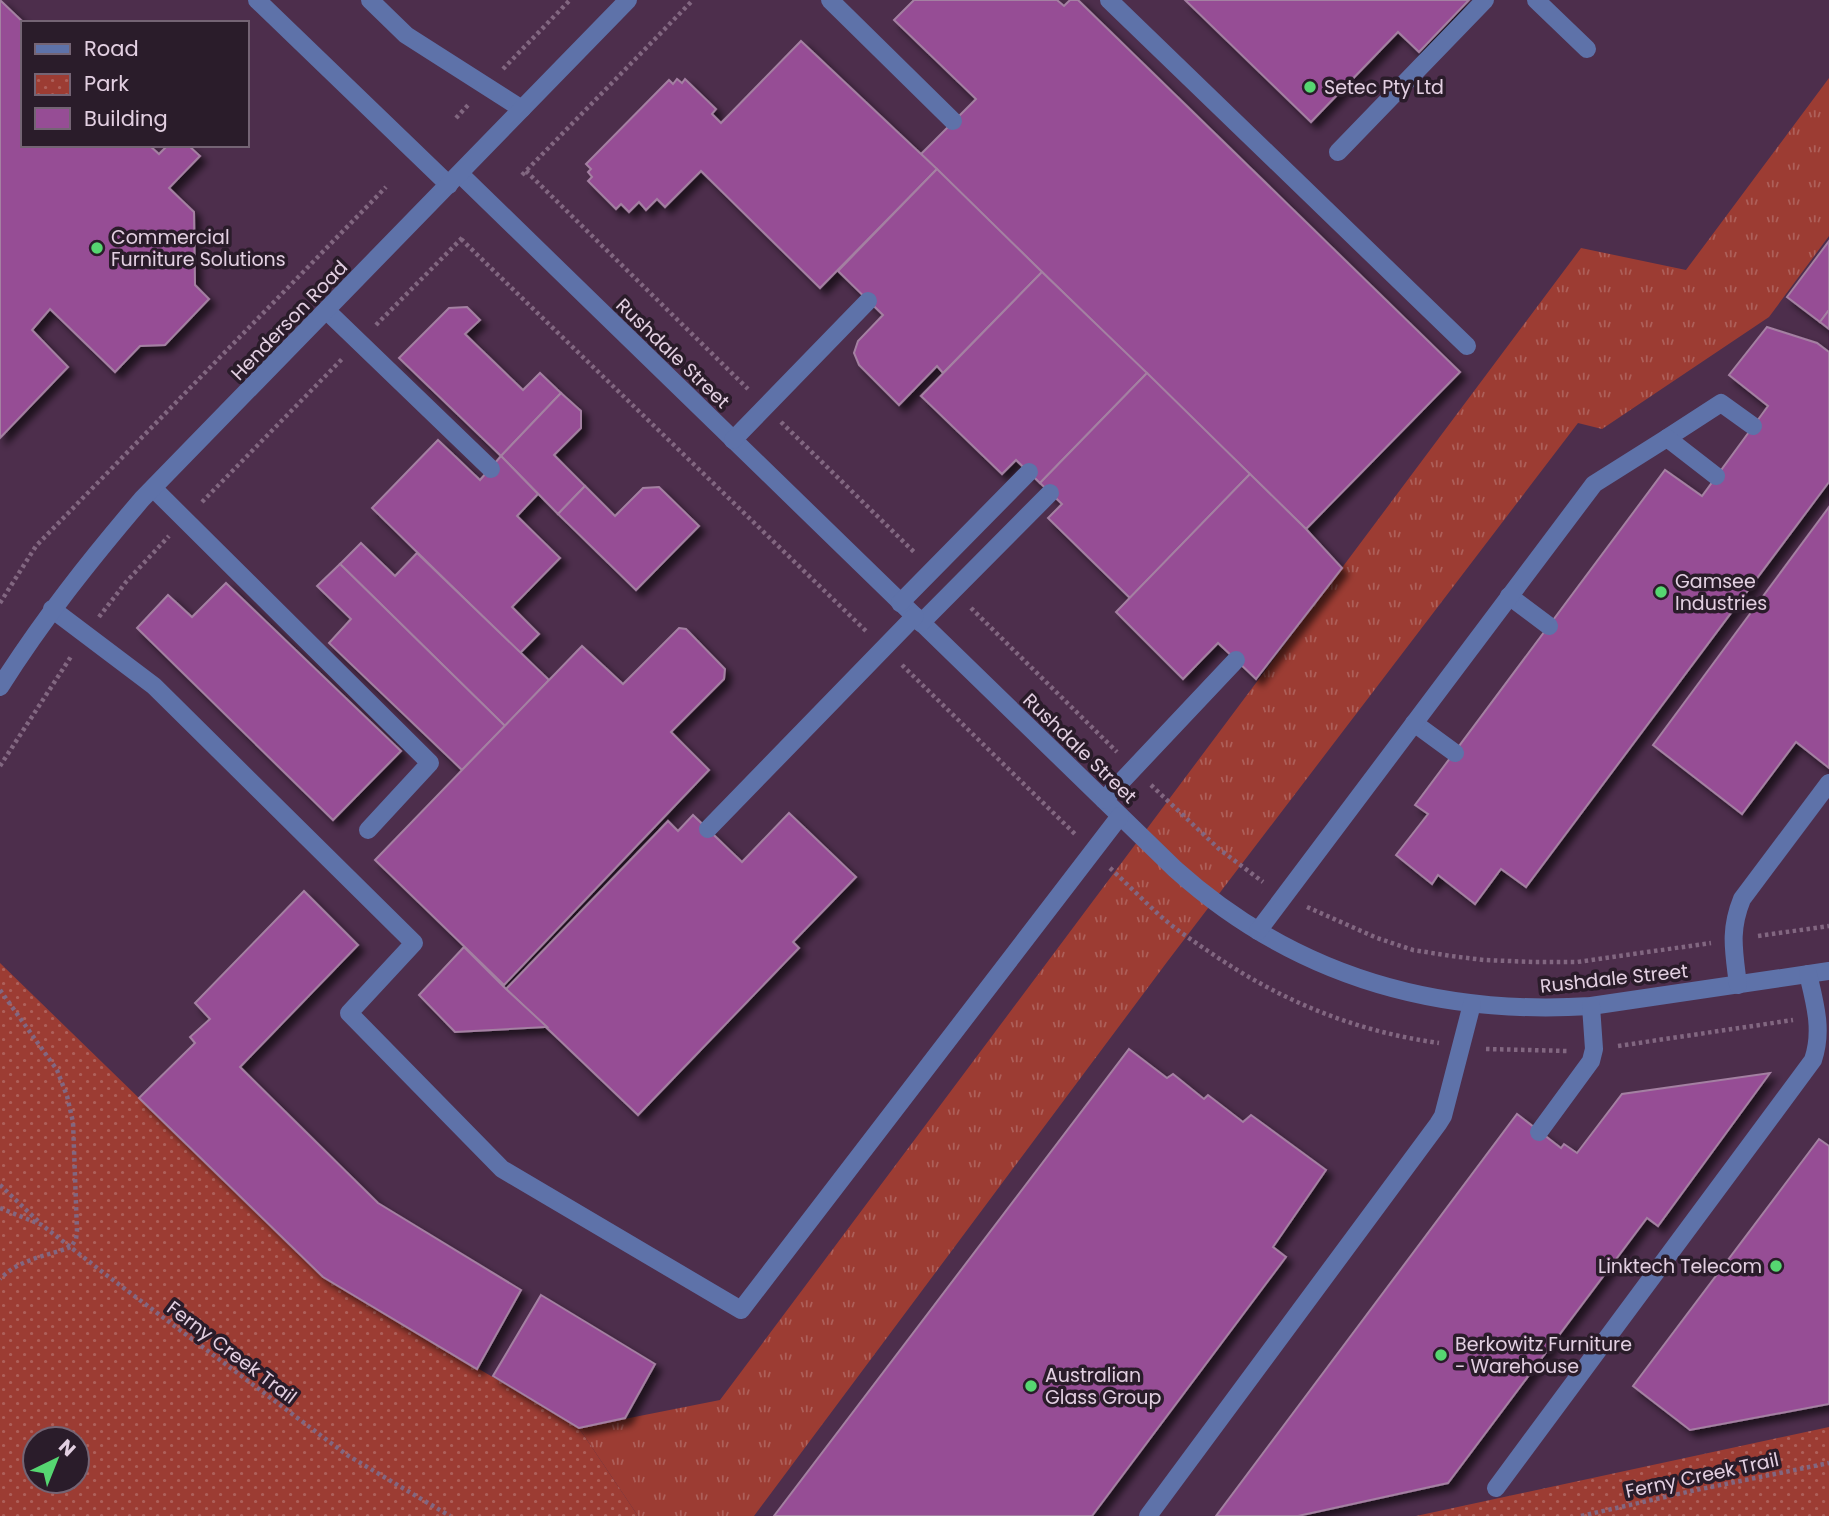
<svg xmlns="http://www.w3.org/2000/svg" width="1829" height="1516" font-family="Poppins,sans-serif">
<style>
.grass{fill:url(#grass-tufts)}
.park{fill:url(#park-dots);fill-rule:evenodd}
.building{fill:#964d95;stroke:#a480a2;stroke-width:2;filter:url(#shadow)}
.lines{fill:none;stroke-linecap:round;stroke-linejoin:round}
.path{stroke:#826781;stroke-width:4.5;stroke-dasharray:3.5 3.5;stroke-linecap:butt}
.minor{stroke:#5e72a9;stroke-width:18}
.poi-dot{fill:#56d671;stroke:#2a1c2a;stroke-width:2.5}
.labels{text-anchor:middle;stroke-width:7;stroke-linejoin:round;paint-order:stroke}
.poi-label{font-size:19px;fill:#e3d0e2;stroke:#2a1c2a;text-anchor:start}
.street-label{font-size:19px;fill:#e3d0e2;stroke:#2a1c2a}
</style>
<defs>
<pattern id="grass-tufts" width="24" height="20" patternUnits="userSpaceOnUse" patternTransform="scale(1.75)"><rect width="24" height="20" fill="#9c3c33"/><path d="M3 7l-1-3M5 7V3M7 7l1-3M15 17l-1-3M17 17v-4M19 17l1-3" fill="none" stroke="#ae605a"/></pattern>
<pattern id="park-dots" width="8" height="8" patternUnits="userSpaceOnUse" patternTransform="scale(1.75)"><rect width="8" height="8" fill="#9c3c33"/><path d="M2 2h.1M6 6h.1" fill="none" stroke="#ae605a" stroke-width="1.8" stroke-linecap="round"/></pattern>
<filter id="shadow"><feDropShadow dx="6" dy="6" stdDeviation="3.5" flood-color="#0009"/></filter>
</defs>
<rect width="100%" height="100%" fill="#4d2e4c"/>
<polygon class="grass" points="1829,78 1829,236 1769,317 1602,429 1578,423 1167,962 754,1516 638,1516 579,1428 720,1400 1581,248 1686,270"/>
<g class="park">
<path d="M0,963l323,314 256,151 59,88h-638zM35,1439h42v42h-42z"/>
<polygon points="1829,1427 1829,1516 1416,1516"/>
</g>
<g class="building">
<polygon points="0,0 24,23 23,145 149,145 159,154 168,145 188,145 200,156 169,188 194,212 195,285 209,299 165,345 140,346 115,372 50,309 32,330 68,367 0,438"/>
<polygon points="914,0 1057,0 1064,6 1070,0 1078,0 1460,372 1306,529 921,154 976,99 894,20"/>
<polygon points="1185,0 1469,0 1419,52 1398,32 1311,122"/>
<polygon points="801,41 937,169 820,288 701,171 665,207 657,199 646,210 639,202 629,212 621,204 616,209 588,181 592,177 588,172 591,169 586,164 669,80 673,84 677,79 682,83 685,79 716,109 712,114 721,123"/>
<polygon points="937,169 1042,272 943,373 937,366 899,405 859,365 854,353 858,341 883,315 838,271"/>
<polygon points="1829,241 1829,310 1820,322 1787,297"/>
<polygon points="1042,272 1147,373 1040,483 1016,460 1002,474 921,396"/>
<polygon points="467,307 480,320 465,334 523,390 540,373 561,393 501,456 399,358 449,308"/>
<polygon points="1829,310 1829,329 1820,322"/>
<polygon points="1767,327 1817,343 1829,352 1829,482 1526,887 1501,869 1475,904 1438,875 1432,884 1396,855 1428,814 1415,805 1665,470 1702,496 1768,406 1729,375"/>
<polygon points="1147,373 1250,474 1130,598 1048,518 1062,504 1040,483"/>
<polygon points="561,393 581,411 581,428 554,455 585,486 558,514 501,456"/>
<polygon points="438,440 480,480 501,456 538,494 517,516 560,558 512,607 539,634 520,653 372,508"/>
<polygon points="1250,474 1306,529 1342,568 1256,679 1218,643 1183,679 1116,612"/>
<polygon points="585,486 615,516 643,488 659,487 699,526 636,590 558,514"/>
<polygon points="1829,507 1829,768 1796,742 1742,814 1653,745"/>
<polygon points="361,543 395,576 417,553 549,680 505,726 340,564"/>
<polygon points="340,564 505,726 462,770 329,643 351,619 317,586"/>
<polygon points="226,583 401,751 333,820 137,628 168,595 192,617"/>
<polygon points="679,628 686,629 725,669 724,679 671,732 709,770 504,985 375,860 582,646 623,684"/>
<polygon points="789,813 856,877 793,942 799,948 638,1115 506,989 668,821 678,831 693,815 742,862"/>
<polygon points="304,891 358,945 240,1067 378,1203 521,1290 477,1369 323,1277 139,1098 195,1043 190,1037 210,1019 195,1003"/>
<polygon points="464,947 506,989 547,1027 455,1032 419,995"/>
<polygon points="1129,1049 1167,1078 1173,1074 1204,1099 1208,1095 1243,1122 1251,1115 1326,1170 1273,1247 1286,1257 1092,1516 774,1516"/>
<polygon points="1770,1073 1658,1226 1647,1218 1448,1483 1298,1516 1216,1516 1517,1114 1561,1148 1564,1144 1577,1153 1622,1094"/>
<polygon points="1819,1139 1829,1146 1829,1404 1690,1430 1633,1386"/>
<polygon points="541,1295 655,1364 625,1418 579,1428 493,1376"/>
</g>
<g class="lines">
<g class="path">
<polyline points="503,69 570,0"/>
<polyline points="456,118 470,103"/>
<polyline points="526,171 748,389"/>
<polyline points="522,175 693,0"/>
<polyline points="461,239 868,633"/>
<polyline points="376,325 464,236"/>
<polyline points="781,422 915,553"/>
<polyline points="202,502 343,358"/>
<polyline points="0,603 36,546 386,187"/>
<polyline points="971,608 1117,752"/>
<polyline points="99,617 126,582 169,536"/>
<polyline points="902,665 1076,835"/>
<polyline points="0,766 72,655"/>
<polyline points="1151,785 1219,849 1263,882"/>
<path d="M1110,868c16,15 31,30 46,44 16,15 34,27 52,39 71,49 145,80 231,92"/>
<polyline points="1307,907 1377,938 1413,950 1451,956 1484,960 1533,962 1577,962 1711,943"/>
<polyline points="1758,936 1829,926"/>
<path d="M0,990l57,80 10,26 6,26 4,109 -1,8 -5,8c-24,9 -52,12 -71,32"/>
<polyline points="1618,1046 1793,1020"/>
<polyline points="1486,1049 1568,1051"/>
<polyline points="0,1185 40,1223"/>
<polyline points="0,1208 42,1225 105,1274 347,1455 450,1516"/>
<polyline points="1581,1516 1696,1490 1829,1463"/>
</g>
<g class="minor">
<polyline points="257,0 449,185"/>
<polyline points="370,0 406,35 522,109"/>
<polyline points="830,0 953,121"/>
<polyline points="1109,0 1467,346"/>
<polyline points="1536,0 1587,49"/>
<polyline points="1338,152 1485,0"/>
<path d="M460,174l715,695c118,106 259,147 416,137l238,-35"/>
<polyline points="327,311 491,469"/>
<polyline points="1667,438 1721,403 1753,426"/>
<polyline points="733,440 868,301"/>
<polyline points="154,489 430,763 368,830"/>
<polyline points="1509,596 1549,626"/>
<polyline points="900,603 1029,472"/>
<polyline points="52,609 154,686 414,943 349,1013 502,1169 741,1310 1120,816"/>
<polyline points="921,623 1050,493"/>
<path d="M0,687c43,-68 90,-127 142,-188l486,-499"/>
<polyline points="1414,723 1455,753"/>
<polyline points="1104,800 1236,660"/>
<polyline points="708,829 915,616"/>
<polyline points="1258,931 1594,484 1667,438 1716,476"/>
<path d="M1738,985c-4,-34 -9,-54 4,-86l87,-116"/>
<polyline points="1539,1132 1591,1061 1594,1049 1591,1006"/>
<path d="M1496,1488l317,-428c10,-29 2,-57 -5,-86"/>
<polyline points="1148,1516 1438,1124 1443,1116 1472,1004"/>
</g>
</g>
<g class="poi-dot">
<circle cx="1310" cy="87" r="7"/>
<circle cx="97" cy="248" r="7"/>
<circle cx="1661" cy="592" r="7"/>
<circle cx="1776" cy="1266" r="7"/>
<circle cx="1441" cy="1355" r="7"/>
<circle cx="1031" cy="1386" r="7"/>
</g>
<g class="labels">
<g class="poi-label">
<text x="1324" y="94">Setec Pty Ltd</text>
<text x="111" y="244">Commercial<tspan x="111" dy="22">Furniture Solutions</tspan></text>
<text x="1675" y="588">Gamsee<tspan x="1675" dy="22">Industries</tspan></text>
<text x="1762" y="1273" text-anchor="end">Linktech Telecom</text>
<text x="1455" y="1351">Berkowitz Furniture<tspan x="1455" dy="22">- Warehouse</tspan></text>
<text x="1045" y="1382">Australian<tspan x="1045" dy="22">Glass Group</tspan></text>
</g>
<g class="street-label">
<text transform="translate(289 320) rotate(-46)" y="7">Henderson Road</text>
<text transform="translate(673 353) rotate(44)" y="7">Rushdale Street</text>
<text transform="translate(1080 748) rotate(44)" y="7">Rushdale Street</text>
<text transform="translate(1614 978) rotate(-6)" y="7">Rushdale Street</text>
<text transform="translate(232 1352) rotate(37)" y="7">Ferny Creek Trail</text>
<text transform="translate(1702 1475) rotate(-12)" y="7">Ferny Creek Trail</text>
</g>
</g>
<rect x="21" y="21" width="228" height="126" fill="#2a1c2a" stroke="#746474" stroke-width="2"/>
<rect x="35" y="44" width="35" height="10" fill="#5e72a9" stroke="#746474" stroke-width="2"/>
<text x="84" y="56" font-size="21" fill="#e3d0e2">Road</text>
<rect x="35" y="74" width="35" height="21" fill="url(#park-dots)" stroke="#746474" stroke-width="2"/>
<text x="84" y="91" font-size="21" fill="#e3d0e2">Park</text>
<rect x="35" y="108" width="35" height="21" fill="#964d95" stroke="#746474" stroke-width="2"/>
<text x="84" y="126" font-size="21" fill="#e3d0e2">Building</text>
<g transform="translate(56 1460) rotate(43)"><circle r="33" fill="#2a1c2a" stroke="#746474" stroke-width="2"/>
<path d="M0-5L12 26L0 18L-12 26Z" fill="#56d671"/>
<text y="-10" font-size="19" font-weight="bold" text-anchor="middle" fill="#e3d0e2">N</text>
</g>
</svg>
